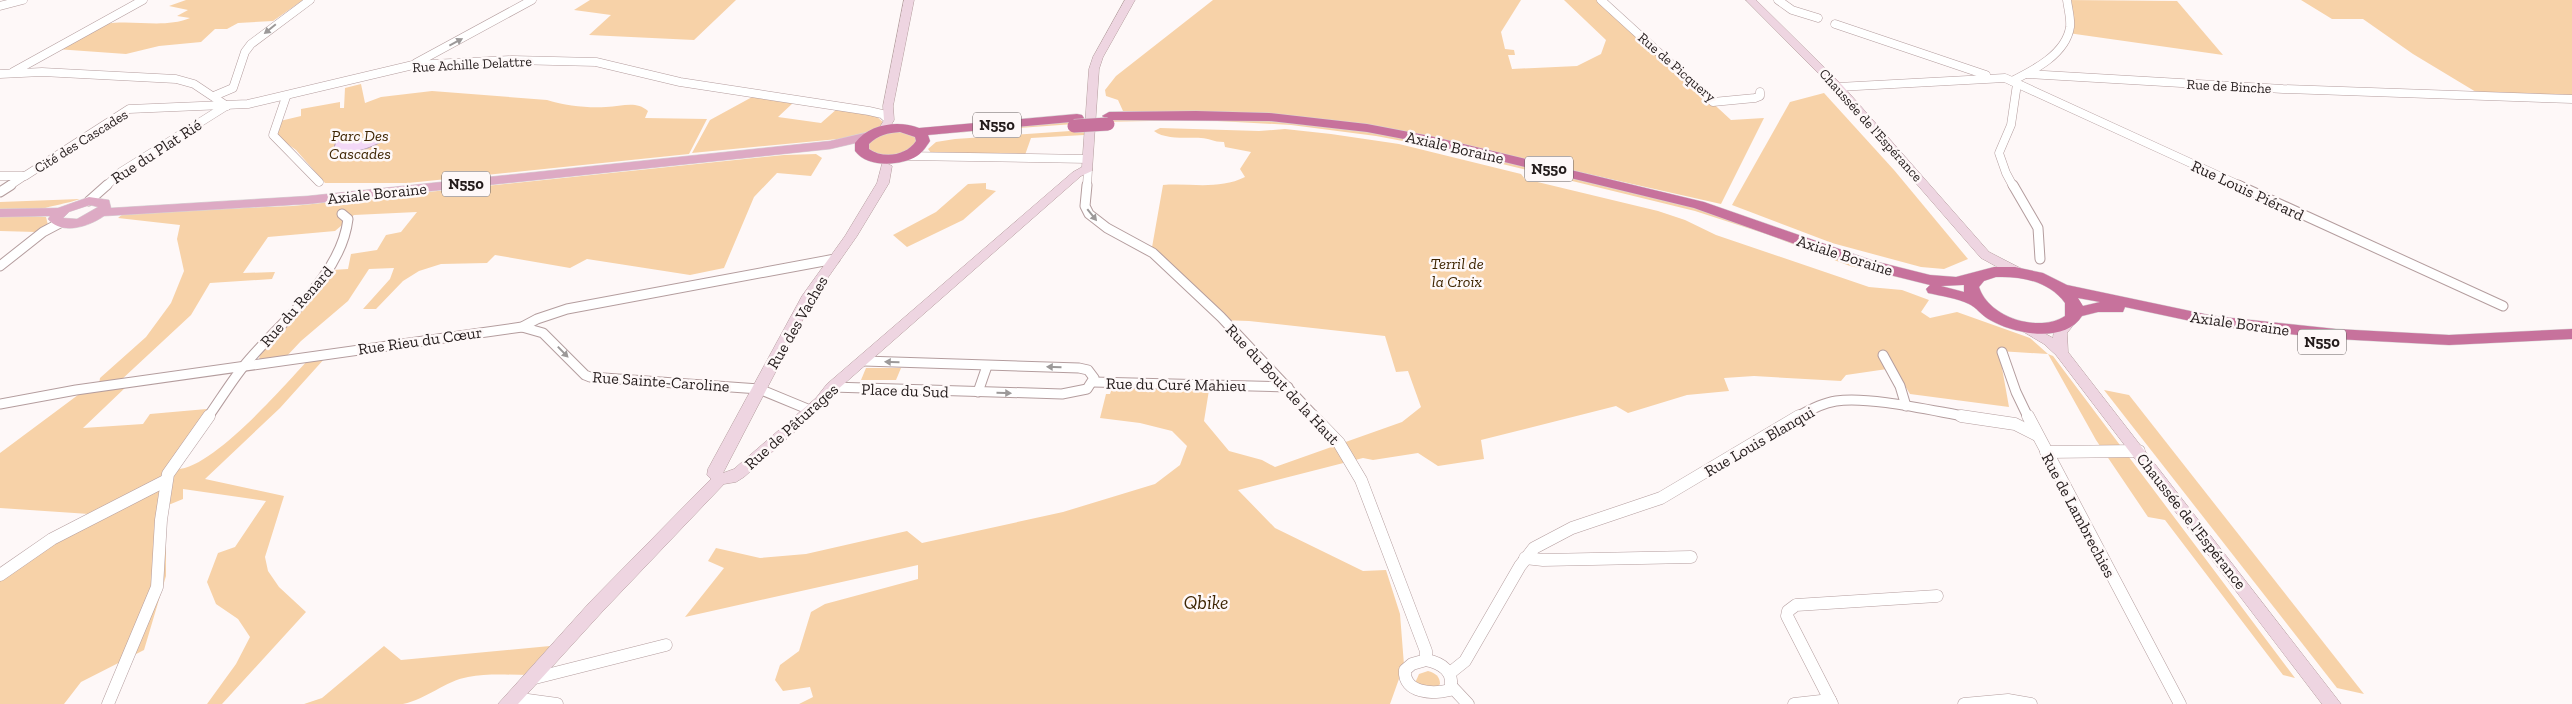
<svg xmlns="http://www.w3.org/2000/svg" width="2572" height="704" font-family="'Zilla Slab',serif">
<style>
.green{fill:#f7d2a8}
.water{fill:#f3d8f6;stroke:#b5a0b5}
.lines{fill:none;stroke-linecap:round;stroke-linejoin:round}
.street-far2-casing{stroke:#b49d9e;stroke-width:9}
.street-far1-casing{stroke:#b49d9e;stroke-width:11}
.street-casing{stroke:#b49d9e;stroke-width:13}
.secondary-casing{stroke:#b49d9e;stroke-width:1}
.primary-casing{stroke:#d8d6d6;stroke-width:1}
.highway-casing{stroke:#d8d6d6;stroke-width:1}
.street-far2{stroke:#fff;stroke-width:8}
.street-far1{stroke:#fff;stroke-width:9}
.street{stroke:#fff;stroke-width:12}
.secondary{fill:#eed5e1;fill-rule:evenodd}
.primary{fill:#ddaac4;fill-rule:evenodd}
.highway{fill:#c7729c;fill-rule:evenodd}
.highway-bridge-casing{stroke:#d8d6d6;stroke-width:14;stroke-linecap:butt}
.highway-bridge{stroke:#c7729c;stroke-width:13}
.oneway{fill:#9c9999}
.labels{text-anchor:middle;stroke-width:5;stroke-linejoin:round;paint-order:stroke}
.far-street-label{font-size:14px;fill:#241c1c;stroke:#fef8f8}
.shield{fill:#fef8f8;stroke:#655e5e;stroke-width:1}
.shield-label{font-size:15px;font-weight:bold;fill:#241c1c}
.park-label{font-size:16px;font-style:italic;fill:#3e2502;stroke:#fef8f8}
.street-label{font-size:16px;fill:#241c1c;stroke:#fef8f8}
.near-park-label{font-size:19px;font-style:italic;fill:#3e2502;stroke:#fef8f8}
</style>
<rect width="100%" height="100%" fill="#fef8f8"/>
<g class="green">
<path d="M186,0h117l-30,21 -35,2 -11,6h-12l-14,13 -42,4 -33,8 -70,-5c13,-7 35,-23 49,-25 28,-5 58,5 85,-6l-13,-2 11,-6 -19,-4z"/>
<polygon points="590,0 736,0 694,40 589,35 611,15 574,10"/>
<polygon points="1213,0 1521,0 1501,32 1505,49 1514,50 1515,55 1508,55 1512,69 1577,66 1601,54 1606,40 1564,0 1601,0 1731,120 1764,118 1721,204 1486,151 1256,113 1123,111 1118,100 1106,96 1105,90 1116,76"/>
<polygon points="2067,0 2177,1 2223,55 2068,33"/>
<polygon points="2295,0 2572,0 2572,99 2481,95 2413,54 2363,19 2332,19 2301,0"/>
<path d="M361,84l4,19 16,-6 51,-6 115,9c19,6 40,8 59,7 16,0 29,-7 42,4l-3,7 62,1 -18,35 -281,29h-83l-29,-33 -21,-15 5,-14 21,-5v-7l39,-7v6h4l1,-20z"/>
<polygon points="1824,93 1894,170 1968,259 1944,269 1921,267 1832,243 1732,205 1790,102"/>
<polygon points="754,96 794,102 778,117 821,123 838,108 875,115 884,123 881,127 863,135 838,139 692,153 710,120"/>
<polygon points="1245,118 1389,134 1712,212 1936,286 1850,266 1766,234 1695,211 1424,145 1376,136 1291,125 1199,120 1101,122 953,133 1100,119"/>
<path d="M1160,128l99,3 26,-2 46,5 68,10 122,30 4,5 133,32 27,9 31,15 153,52 33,3 27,10 -8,12 9,6 27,-6 73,26 18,16 5,2 242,322 -12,-3 -118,-155 -17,-3 -52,-77 -48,-86 -49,-3 10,56 -99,-13 -16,-26 -48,7 -5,6 -87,-5 -30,2 5,13 -42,4 -59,18 -12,-7 -135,34 3,19 -46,7 -20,-13 -45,7 -10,-2 -125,32 37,38 88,43 23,-1 14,44 4,51 -14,39h-591l14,-7 -3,-10 -27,4 -8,-11 5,-15 19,-14 12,-39 14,-8 93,-25v-14l-233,52 39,-49 -16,-7 8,-13 44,10 46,-4 101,-23 15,12 141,-31 92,-28 25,-19 7,-19 -15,-15 -32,-8 -40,-5 6,-24h4l2,-6 97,2 -5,31 25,30 33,9 13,7 127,-45 19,-15 -13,-36 -12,1 -11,-36 -136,-15 -29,-1 -69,-67 12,-68c28,-2 56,5 82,-8l-5,-8 11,-17 -26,-5 -1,-5c-11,0 -15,-4 -23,-4 -13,-1 -36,2 -47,-7z"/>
<polygon points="1085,130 1084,135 1031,138 1025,155 932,154 928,149 936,142 955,139"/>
<path d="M901,131l16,6 1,6c-20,13 -31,18 -52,4l10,-12z"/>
<polygon points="816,154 822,158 811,176 777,173 754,197 724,268 690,275 587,259 570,268 495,255 487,263 441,264 419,271 403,281 376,309 363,309 390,279 394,268 369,269 348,301 301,341 285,358 259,360 260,353 332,270 348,269 351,254 377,250 386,235 401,232 417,212 354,215 335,231 268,237 243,273 275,272 272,279 210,283 191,315 120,381 99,384 100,378 146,337 171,303 184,271 177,239 180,225 118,218 124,213 293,206 784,155"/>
<polygon points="986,183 986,189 996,191 963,220 907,247 893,235 936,212 968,184"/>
<path d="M80,199c-16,6 -39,7 -51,17l17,1 2,8 -12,7 -36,-1v-29z"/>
<path d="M325,358l-45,50 -75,71 79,17 -19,61 3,14 11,16 27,25 -84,92h-15l29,-40 14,-27 -12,-18 -22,-15 -9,-22 11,-29 17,-6 31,-46 -83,-12v10l-17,7v70l-22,74 -63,32 -17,22h-64v-124l38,-28 66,-37 -104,-7v-55l82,-61 45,-6 -44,42 60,-4 7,-10 68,-6 -41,61c35,0 107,-83 131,-109z"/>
<polygon points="866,368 901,368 896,380 861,380"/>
<polygon points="2104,390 2129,395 2364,694 2337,688"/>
<path d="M384,646l17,14 149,-14 -19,29c-20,0 -43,-2 -63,2 -23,4 -41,22 -65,27h-99l18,-6z"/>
<path d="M1428,671c7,2 12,5 12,13l-5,6 -20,-7 4,-9z"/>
</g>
<path class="water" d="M348,135l13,5 20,-2v4c-15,8 -33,14 -47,6l2,-7z"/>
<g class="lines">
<defs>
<g id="street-far2">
<polyline points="1601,0 1713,102 1755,98 1760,96 1760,92"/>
<polyline points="1778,0 1792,10 1818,18"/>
<polyline points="0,6 23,0"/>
<polyline points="1835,24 1986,75"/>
<polyline points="416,63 532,0"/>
<polyline points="13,72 143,0"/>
<polyline points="0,74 42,72 176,79 194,84 227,106"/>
<polyline points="2027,74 2283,89 2572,99"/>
<path d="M2012,81c22,-11 54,-27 58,-54 1,-9 -2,-18 -3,-27"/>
<polyline points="1838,87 2005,78 2241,186"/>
<polyline points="214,96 233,88 245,52 251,44 310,0"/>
<polyline points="286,97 273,135 319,182"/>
<polyline points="904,156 1088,159"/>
<polyline points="0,176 25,176 129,109 248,104 413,65 512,60 596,62 680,82 869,111 882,114 889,120"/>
<polyline points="9,186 24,176"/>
<polyline points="106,186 121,172 226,106"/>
<polyline points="1087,186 1088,169"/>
<polyline points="2013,186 2006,173 1999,153 2011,125 2017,84"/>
</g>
<g id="street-far1">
<polyline points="1087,185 1085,206 1089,214 1107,228 1153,253 1221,317 1315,417"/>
<polyline points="2013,185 2038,228 2040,259"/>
<polyline points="2238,185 2503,306"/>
<polyline points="0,192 11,185"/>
<polyline points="89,201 107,185"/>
<polyline points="0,266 43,232 60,223"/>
<polyline points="522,327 543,333 585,375 590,377 759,389 810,410"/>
<polyline points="2002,352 2016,392 2028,417"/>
<polyline points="1883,355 1900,386 1906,406"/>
<polyline points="1093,382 1288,387"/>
<polyline points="832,387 1062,394 1087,389 1094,378 1088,370 1079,368 864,361"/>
<polyline points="978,392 987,366"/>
<polyline points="0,404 76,390 522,327 537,319 567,309 835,259"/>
<path d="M208,417c12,-17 23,-35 35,-50 36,-45 98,-89 105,-148l-6,-5"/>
<path d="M1797,417c12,-7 25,-14 39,-16 34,-5 97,10 133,16"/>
</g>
<g id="street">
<polyline points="1313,416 1339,443 1361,480 1426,651 1426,660"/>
<polyline points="1961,416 2015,424 2037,435"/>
<polyline points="2028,416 2180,704"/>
<polyline points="2046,452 2139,451"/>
<polyline points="1525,558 1543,560 1691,557"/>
<polyline points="0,575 52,539 165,481"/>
<path d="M1426,660c16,3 29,12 24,30 -16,4 -47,4 -45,-20l7,-6z"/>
<polyline points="1450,673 1465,661 1520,566 1534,548 1572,528 1661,498 1799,416"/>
<polyline points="531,679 666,645"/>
<polyline points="1452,687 1468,704"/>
<polyline points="513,698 557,704"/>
<polyline points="1830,700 1787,616 1788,611 1796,605 1937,596"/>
<polyline points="108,704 157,587 161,520 168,474 209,416"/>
<polyline points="1794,704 1830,700 1832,704"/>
<polyline points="1964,704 2008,700 2031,704"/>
</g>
<g id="secondary">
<polygon points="904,0 914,0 893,106 894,120 887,132 883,133 878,130 884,120 883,106"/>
<polygon points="1125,0 1135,0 1103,57 1099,69 1092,171 1081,176 837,390 826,404 744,477 736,482 724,484 602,612 518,704 498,704 590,602 711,479 707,475 708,469 802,296 845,236 877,183 882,164 886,163 892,166 889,183 857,236 815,296 723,473 734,469 816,398 827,384 1073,172 1082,167 1089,69 1093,57"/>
<polygon points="1746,0 1756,0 1842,85 1989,252 2024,270 2025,273 2024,276 2014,276 1981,258 1834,89"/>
<path d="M2068,319l7,4 -8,10 1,19 273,352h-19l-266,-349 -12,-11 -32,-19 7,-4 5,1 29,16c0,-8 7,-17 15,-19z"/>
</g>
<path id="primary" d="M869,132l6,4 -2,3 -43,10 -522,55 -204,12c-14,10 -42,20 -56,3l2,-3 -50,1v-8l58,-1 31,-11 20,3 2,8 197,-12 522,-55zM90,205l8,2 -21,12 -14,-1 6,-6z"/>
<g id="highway">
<path d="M1196,111l73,2 98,11 63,12 274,66 170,59 56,14 26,2 38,-10h21l28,6 24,12 147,31 122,13 113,6 123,-6v10l-123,6 -113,-6 -122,-13 -89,-19 -2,5h-25l-16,4c-17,28 -68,18 -92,4 -8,-4 -14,-13 -21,-16 -12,-6 -28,-8 -41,-11l-2,-4 4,-4 -68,-17 -168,-60 -264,-64 -63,-12 -98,-11 -160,-1 -7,-4 7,-4zM1996,277c25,-1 53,4 69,26v13c-26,17 -76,2 -86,-29l5,-6zM1964,285v7l-23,-6zM2078,298l22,4 -17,4z"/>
<path d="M1077,114l5,1 2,3 -2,3 -154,14 2,6c-4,6 -7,11 -13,15 -16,10 -50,12 -62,-5v-8c14,-19 43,-23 64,-15zM900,132l15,5 1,4c-10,15 -33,18 -47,8v-5c9,-9 19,-11 31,-12z"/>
</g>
</defs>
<use href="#street-far2" class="street-far2-casing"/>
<use href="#street-far1" class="street-far1-casing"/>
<use href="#street" class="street-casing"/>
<use href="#secondary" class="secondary-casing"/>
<use href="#primary" class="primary-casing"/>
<use href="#highway" class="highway-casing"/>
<use href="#street-far2" class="street-far2"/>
<use href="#street-far1" class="street-far1"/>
<use href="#street" class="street"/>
<use href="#secondary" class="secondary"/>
<use href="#primary" class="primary"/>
<use href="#highway" class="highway"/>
<defs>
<polyline id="highway-bridge" points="1074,126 1108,124"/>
</defs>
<use href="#highway-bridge" class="highway-bridge-casing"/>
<use href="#highway-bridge" class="highway-bridge"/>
</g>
<defs><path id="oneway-solid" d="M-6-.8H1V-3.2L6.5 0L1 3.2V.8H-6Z" transform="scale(1.25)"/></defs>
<g class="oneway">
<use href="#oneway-solid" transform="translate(270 29) rotate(141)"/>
<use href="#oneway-solid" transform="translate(456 42) rotate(-28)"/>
<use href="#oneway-solid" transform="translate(1092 215) rotate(51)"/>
<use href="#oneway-solid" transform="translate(563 352) rotate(46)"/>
<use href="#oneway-solid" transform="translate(892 362) rotate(-178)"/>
<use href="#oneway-solid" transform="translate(1054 367) rotate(-178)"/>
<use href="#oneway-solid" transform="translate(1004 393) rotate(1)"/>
</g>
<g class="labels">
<g class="far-street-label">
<text transform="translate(472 64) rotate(-3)" y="5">Rue Achille Delattre</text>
<text transform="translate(1677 67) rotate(41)" y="5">Rue de Picquery</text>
<text transform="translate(2229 86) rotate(3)" y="5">Rue de Binche</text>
<text transform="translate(1871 125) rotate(48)" y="5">Chaussée de l'Espérance</text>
<text transform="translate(81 141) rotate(-32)" y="5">Cité des Cascades</text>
</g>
<g class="shield">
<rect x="973" y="112.5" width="48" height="25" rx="4"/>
<rect x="1525" y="156.5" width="48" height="25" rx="4"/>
<rect x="442" y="171.5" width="48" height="25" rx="4"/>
<rect x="2298" y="329.5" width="48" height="25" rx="4"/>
</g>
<g class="shield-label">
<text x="997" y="130">N550</text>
<text x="1549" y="174">N550</text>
<text x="466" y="189">N550</text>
<text x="2322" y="347">N550</text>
</g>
<g class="park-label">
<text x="360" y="141">Parc Des<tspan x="360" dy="18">Cascades</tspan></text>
<text x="1457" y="269">Terril de<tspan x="1457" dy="18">la Croix</tspan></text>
</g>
<g class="street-label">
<text transform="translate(1455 147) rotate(13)" y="6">Axiale Boraine</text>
<text transform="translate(156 151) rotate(-33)" y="6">Rue du Plat Rié</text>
<text transform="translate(2248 190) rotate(25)" y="6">Rue Louis Piérard</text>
<text transform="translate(377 193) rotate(-6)" y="6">Axiale Boraine</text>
<text transform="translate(1845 255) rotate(18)" y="6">Axiale Boraine</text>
<text transform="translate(296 306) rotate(-49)" y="6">Rue du Renard</text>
<text transform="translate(797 322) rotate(-60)" y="6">Rue des Vaches</text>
<text transform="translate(2240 323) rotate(8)" y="6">Axiale Boraine</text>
<text transform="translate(420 340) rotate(-8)" y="6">Rue Rieu du Cœur</text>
<text transform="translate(661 381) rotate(4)" y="6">Rue Sainte-Caroline</text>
<text transform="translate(1176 384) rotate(1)" y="6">Rue du Curé Mahieu</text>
<text transform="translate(1283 384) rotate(47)" y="6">Rue du Bout de la Haut</text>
<text transform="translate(905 390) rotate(2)" y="6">Place du Sud</text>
<text transform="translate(791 426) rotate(-42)" y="6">Rue de Pâturages</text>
<text transform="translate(1759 441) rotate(-30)" y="6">Rue Louis Blanqui</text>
<text transform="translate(2079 515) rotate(62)" y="6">Rue de Lambrechies</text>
<text transform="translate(2192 521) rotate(52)" y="6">Chaussée de l'Espérance</text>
</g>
<g class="near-park-label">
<text x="1206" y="609">Qbike</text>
</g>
</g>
</svg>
